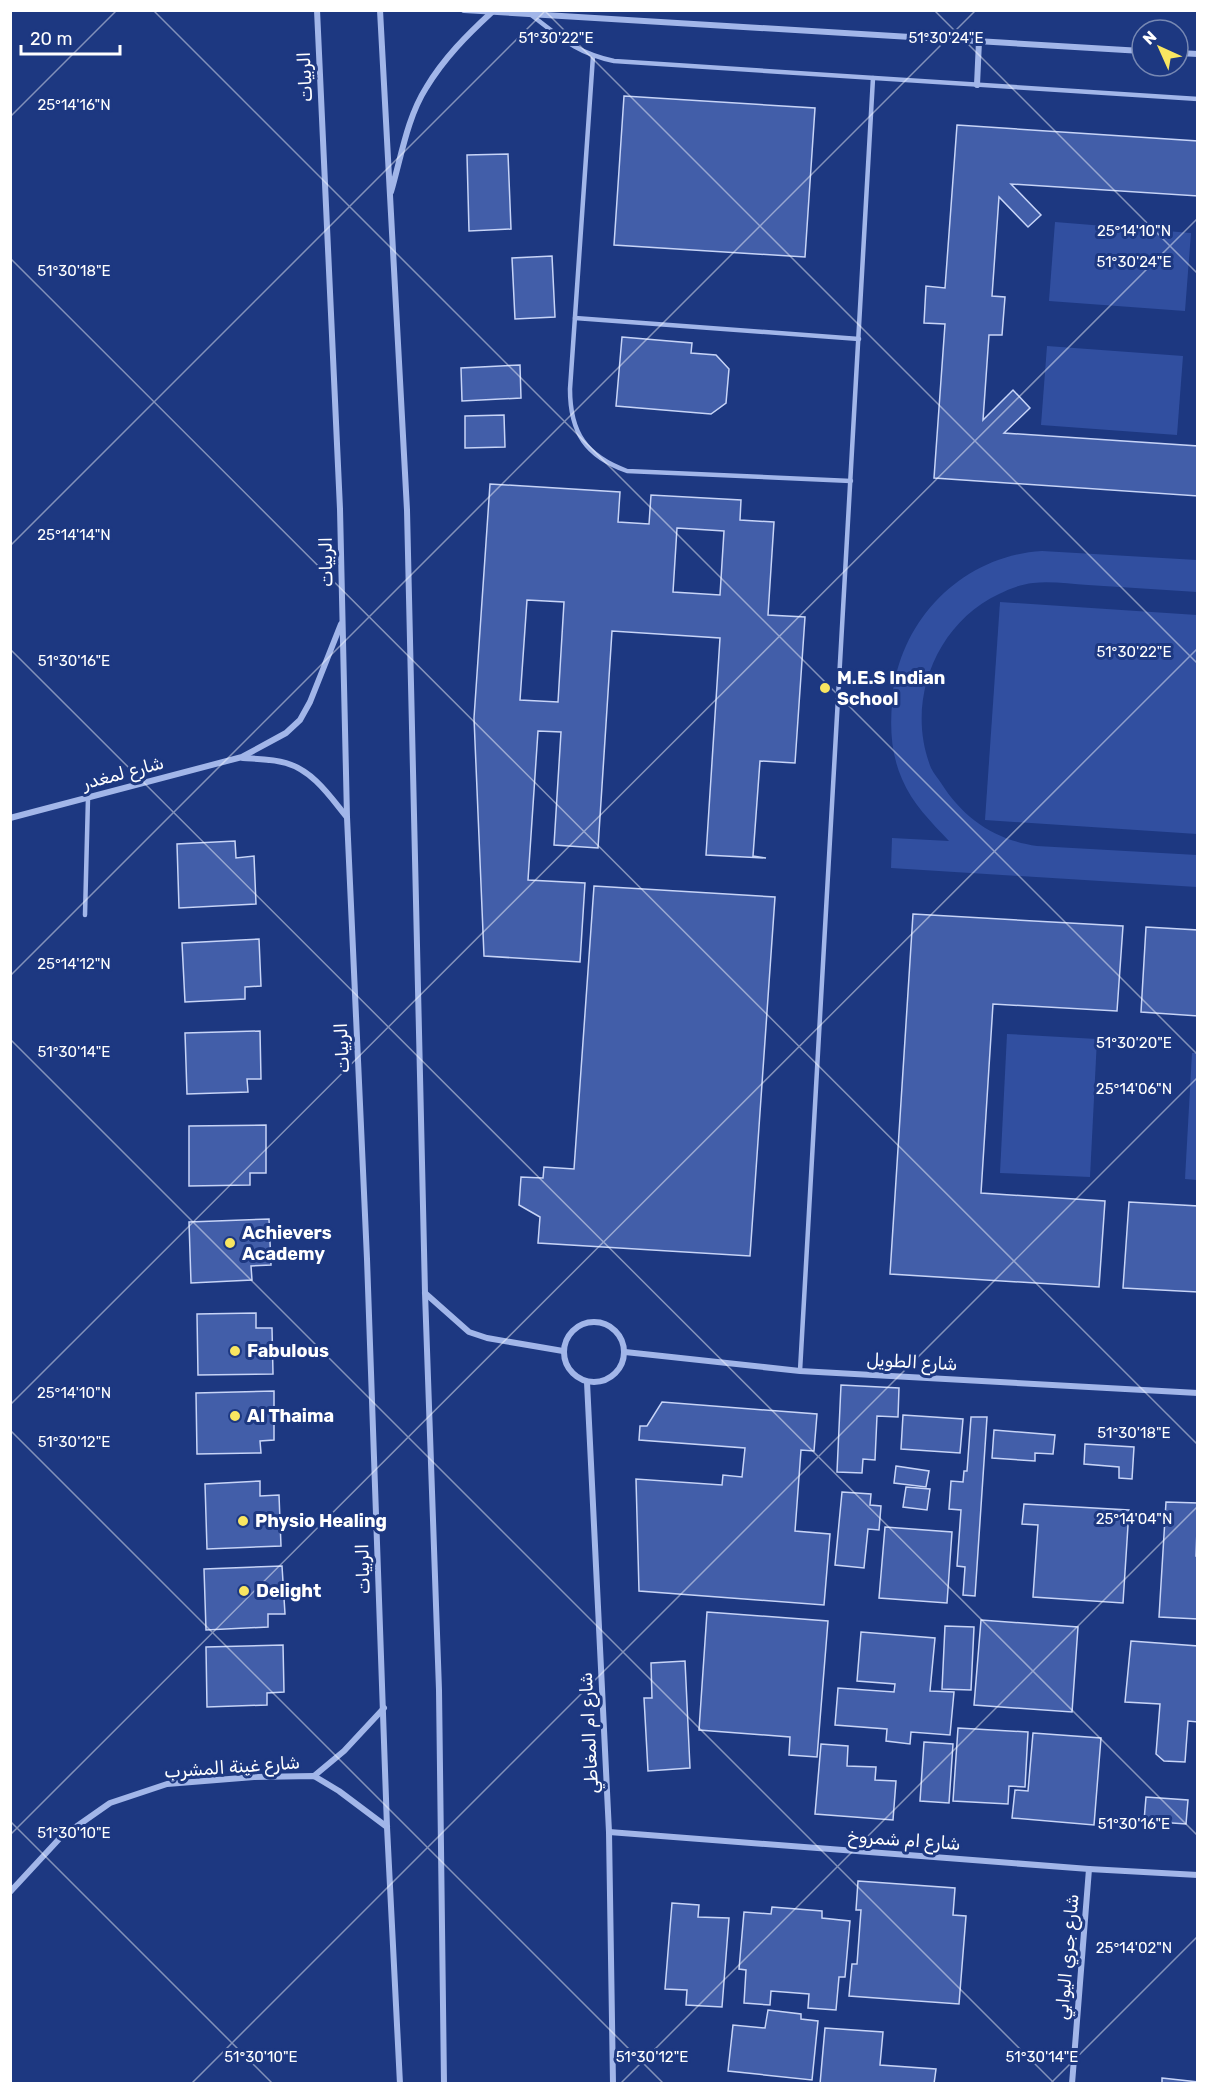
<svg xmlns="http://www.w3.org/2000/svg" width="1208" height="2094" font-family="Rubik,'Noto Sans Arabic',sans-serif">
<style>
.green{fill:#314fa0}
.building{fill:#425ea9;stroke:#c7d4f7;stroke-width:1.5;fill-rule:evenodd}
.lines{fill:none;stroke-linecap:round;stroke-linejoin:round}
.service{stroke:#a2b6e9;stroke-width:4.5}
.minor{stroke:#a2b6e9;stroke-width:6}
.ticks{fill:none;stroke:#fff;stroke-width:1.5;stroke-opacity:0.45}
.poi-dot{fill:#f9e661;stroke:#1d3881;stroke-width:2}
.labels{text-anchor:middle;stroke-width:6;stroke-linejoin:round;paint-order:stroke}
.street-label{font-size:18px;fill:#fff;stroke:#1d3881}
.poi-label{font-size:18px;font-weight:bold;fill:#fff;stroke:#1d3881;text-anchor:start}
.ticks-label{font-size:15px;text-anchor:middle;fill:#fff;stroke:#1d3881;stroke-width:6;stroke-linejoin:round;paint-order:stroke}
</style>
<rect width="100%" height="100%" fill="#1d3881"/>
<g class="green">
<polygon points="1055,222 1191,233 1185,311 1049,301"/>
<polygon points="1047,346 1183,356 1177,435 1041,425"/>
<path d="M1042,551l155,9v32c-36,-2 -72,-5 -109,-7 -18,-1 -37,-4 -55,-2 -11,1 -24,6 -34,11 -64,30 -94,109 -68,174 3,6 7,10 10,15 23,36 54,57 96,63l160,9v32l-306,-19 1,-30 57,3c-18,-19 -37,-38 -47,-62 -11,-25 -12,-50 -10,-76 5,-80 68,-147 150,-152z"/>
<polygon points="1000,602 1197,615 1197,834 985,820"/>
<polygon points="1007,1034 1097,1039 1090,1177 1000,1173"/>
<polygon points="1192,1053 1198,1053 1197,1180 1185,1179"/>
</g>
<g class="building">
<polygon points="624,96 815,108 805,257 614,245"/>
<polygon points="957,125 1198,141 1198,196 1011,184 1041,215 1028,227 999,197 992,296 1005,297 1002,335 989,335 983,420 1013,390 1030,408 1004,433 1198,446 1198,496 934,478 945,324 924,323 926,286 945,288"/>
<polygon points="508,154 511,229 469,231 467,155"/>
<polygon points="552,256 555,317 515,319 512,258"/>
<polygon points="622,337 692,343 691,353 716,355 729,369 726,403 711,414 616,406"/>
<polygon points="520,365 521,398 462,401 461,368"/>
<polygon points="504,415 505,447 465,448 465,416"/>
<path d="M490,484l130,8 -2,30 31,2 2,-29 90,5 -1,20 34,2 -6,93 37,2 -10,146 -35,-2 -7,95 13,2 -60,-3 14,-217 -108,-7 -14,217 -44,-3 7,-113 -23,-1 -10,149 57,3 -5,79 -96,-6 -10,-238zM677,528l47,3 -4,64 -47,-3zM527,600l37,2 -6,100 -38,-2z"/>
<polygon points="235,841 236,858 254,856 256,904 179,908 177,844"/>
<polygon points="594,886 775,897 750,1256 538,1243 540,1217 519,1205 521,1177 543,1178 544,1167 574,1169"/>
<polygon points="913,914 1123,926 1117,1011 993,1004 981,1193 1105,1201 1099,1287 890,1274"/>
<polygon points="1146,927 1198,930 1198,1016 1141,1012"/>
<polygon points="259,939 261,986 245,987 245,999 185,1002 182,943"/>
<polygon points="260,1031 261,1079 247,1079 248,1092 187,1094 185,1033"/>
<polygon points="266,1125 266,1173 250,1173 250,1185 189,1186 189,1126"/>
<polygon points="1129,1202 1198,1206 1198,1292 1123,1288"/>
<polygon points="269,1219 271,1265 251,1266 252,1280 191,1283 189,1222"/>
<polygon points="256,1313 256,1328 272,1328 273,1374 198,1375 197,1314"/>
<polygon points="841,1385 899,1388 898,1417 877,1416 875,1460 863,1459 862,1473 837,1472"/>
<polygon points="274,1391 274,1440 260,1441 261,1453 197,1454 196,1393"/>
<polygon points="662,1402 817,1414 814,1451 801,1450 795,1531 830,1534 824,1605 639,1591 636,1479 722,1485 723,1475 742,1477 745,1448 639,1440 640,1426 647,1426"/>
<polygon points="903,1415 963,1419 960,1453 901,1449"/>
<polygon points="971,1417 987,1417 975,1596 963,1595 965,1567 957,1566 961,1510 949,1509 951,1481 963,1482 964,1471 967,1471"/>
<polygon points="994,1430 1055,1435 1053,1454 1035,1453 1035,1461 992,1458"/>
<polygon points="1085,1444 1134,1447 1132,1479 1119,1478 1119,1467 1084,1464"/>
<polygon points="896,1466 929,1471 926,1487 894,1483"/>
<polygon points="260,1481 260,1496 279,1495 281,1546 207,1549 205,1484"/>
<polygon points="906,1487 930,1489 927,1510 903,1507"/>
<polygon points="842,1492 871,1494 870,1505 881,1506 879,1530 868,1529 864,1568 835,1565"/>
<polygon points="1166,1502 1198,1503 1196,1556 1198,1556 1198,1619 1159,1617"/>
<polygon points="1024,1504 1129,1510 1123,1603 1033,1597 1038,1525 1022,1524"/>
<polygon points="885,1527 952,1532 947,1603 879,1598"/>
<polygon points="282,1566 285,1614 268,1614 268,1627 206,1630 204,1569"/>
<polygon points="707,1612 828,1621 817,1757 789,1755 790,1737 699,1730"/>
<polygon points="981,1620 1078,1627 1072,1712 974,1705"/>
<polygon points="945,1626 974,1627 971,1690 942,1689"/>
<polygon points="861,1632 935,1638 930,1691 954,1692 950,1735 911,1732 910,1744 886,1741 887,1729 835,1725 838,1688 894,1692 895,1684 857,1681"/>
<polygon points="1131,1641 1198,1646 1198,1722 1188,1721 1185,1762 1164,1761 1156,1754 1160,1704 1125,1702"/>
<polygon points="283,1645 284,1692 267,1693 267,1705 207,1707 206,1647"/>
<polygon points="685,1661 690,1768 648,1771 644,1698 652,1698 651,1663"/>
<polygon points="958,1728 1028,1732 1025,1787 1009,1786 1008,1804 953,1801"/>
<polygon points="1033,1733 1101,1738 1094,1825 1012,1818 1015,1790 1028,1791"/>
<polygon points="924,1742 953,1744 949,1803 920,1801"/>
<polygon points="821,1744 848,1746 847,1766 876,1767 875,1780 896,1781 893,1820 815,1814"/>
<polygon points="1146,1797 1188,1800 1186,1824 1144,1821"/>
<polygon points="858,1881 955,1888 953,1915 966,1916 959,2004 849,1996 852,1964 857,1964 861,1910 856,1910"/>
<polygon points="672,1903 699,1905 698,1917 729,1918 722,2007 686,2005 687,1990 665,1989"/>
<polygon points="772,1907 822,1911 822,1918 850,1921 845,1977 839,1977 836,2010 808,2008 809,1994 771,1991 770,2005 744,2003 746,1970 739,1969 744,1912 771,1914"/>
<polygon points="768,2010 801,2014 801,2019 818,2021 812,2080 728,2071 733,2025 765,2028"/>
<polygon points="825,2028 883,2032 880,2065 936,2069 934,2084 820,2084"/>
<polygon points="1162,2078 1198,2082 1198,2084 1162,2084"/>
</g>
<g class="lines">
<g class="service">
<path d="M530,14c30,23 46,39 84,47l584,38"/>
<path d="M593,56l-23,333c0,44 16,67 57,82l224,10"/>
<polyline points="575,318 859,339"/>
<polyline points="85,915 88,798"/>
<polyline points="800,1371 873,78"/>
</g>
<g class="minor">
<polyline points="317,10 340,509 347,817 367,1259 387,1827 400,2084"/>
<polyline points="380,10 407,510 425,1293 439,1690 444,2084"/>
<polyline points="464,10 1142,51"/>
<polyline points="1178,53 1198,54"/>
<polyline points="977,85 979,41"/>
<path d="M391,192c10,-34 16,-74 35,-104 18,-30 41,-53 66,-76"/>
<path d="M243,758c14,1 30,1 43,5 27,8 43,32 60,53"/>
<polyline points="10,818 242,757 286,733 300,720 310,702 341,624"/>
<polyline points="425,1293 469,1332 487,1338 563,1351"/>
<circle cx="594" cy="1352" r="30"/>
<polyline points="625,1352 800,1371 1198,1393"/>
<polyline points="587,1382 609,1832 613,2084"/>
<polyline points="314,1776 344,1751 384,1708"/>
<polyline points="609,1832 1089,1869 1198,1875"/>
<polyline points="10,1892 60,1838 110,1803 167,1784 254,1777 314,1776 339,1791 387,1827"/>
<polyline points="1072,2084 1089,1869"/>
</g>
</g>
<path class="ticks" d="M153,10l1045,1045M544,10l654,654M934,10l264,264M10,117l107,-107M10,258l1188,1187M10,546l536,-536M10,649l1188,1187M10,976l966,-966M10,1039l1045,1045M10,1405l1188,-1187M10,1430l654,654M10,1821l263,263M10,1835l1188,-1187M191,2084l1007,-1007M620,2084l578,-578M1050,2084l148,-148"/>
<g class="poi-dot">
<circle cx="825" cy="688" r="6"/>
<circle cx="230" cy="1243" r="6"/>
<circle cx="235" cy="1351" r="6"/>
<circle cx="235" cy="1416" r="6"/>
<circle cx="243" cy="1521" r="6"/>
<circle cx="244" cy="1591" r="6"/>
</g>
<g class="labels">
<g class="street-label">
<text transform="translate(305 77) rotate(-93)" y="6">الربيات</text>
<text transform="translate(326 562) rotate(-91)" y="6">الربيات</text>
<text transform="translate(123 773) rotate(-15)" y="6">شارع لمغدر</text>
<text transform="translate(342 1048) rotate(-93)" y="6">الربيات</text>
<text transform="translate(912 1362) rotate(3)" y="6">شارع الطويل</text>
<text transform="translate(363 1569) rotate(-92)" y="6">الربيات</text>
<text transform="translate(589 1733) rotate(-93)" y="6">شارع ام المغاطي</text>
<text transform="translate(232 1767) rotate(-4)" y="6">شارع غينة المشرب</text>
<text transform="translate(904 1840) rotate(4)" y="6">شارع ام شمروخ</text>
<text transform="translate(1067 1957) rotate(-85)" y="6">شارع جري اليوابي</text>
</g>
<g class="poi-label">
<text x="837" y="684">M.E.S Indian<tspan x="837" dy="21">School</tspan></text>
<text x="242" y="1239">Achievers<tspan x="242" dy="21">Academy</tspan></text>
<text x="247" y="1357">Fabulous</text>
<text x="247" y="1422">Al Thaima</text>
<text x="255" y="1527">Physio Healing</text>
<text x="256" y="1597">Delight</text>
</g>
</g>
<g class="ticks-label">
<text x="946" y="43">51°30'24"E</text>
<text x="556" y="43">51°30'22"E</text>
<text x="74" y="110">25°14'16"N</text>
<text x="1134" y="236">25°14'10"N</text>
<text x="1134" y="267">51°30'24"E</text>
<text x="74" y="276">51°30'18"E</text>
<text x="74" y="540">25°14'14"N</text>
<text x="1134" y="657">51°30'22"E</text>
<text x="74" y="666">51°30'16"E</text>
<text x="74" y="969">25°14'12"N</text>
<text x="1134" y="1048">51°30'20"E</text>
<text x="74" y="1057">51°30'14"E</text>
<text x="1134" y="1094">25°14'06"N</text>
<text x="74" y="1398">25°14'10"N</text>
<text x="1134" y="1438">51°30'18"E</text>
<text x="74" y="1447">51°30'12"E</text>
<text x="1134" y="1524">25°14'04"N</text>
<text x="1134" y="1829">51°30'16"E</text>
<text x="74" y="1838">51°30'10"E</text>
<text x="1134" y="1953">25°14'02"N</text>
<text x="261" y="2062">51°30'10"E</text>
<text x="652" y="2062">51°30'12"E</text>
<text x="1042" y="2062">51°30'14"E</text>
</g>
<rect width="1208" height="2094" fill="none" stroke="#ffffff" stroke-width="24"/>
<g transform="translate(1160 48) rotate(315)"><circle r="28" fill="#1d3881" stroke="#7788b3" stroke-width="1.5"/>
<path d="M0-4.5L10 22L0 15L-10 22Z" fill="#f9e661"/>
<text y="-9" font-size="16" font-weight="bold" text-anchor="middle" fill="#ffffff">N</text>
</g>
<path d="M21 45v9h99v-9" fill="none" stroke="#ffffff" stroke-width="3"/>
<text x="30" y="45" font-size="18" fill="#ffffff" stroke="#1d3881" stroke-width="4.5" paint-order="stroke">20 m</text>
</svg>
